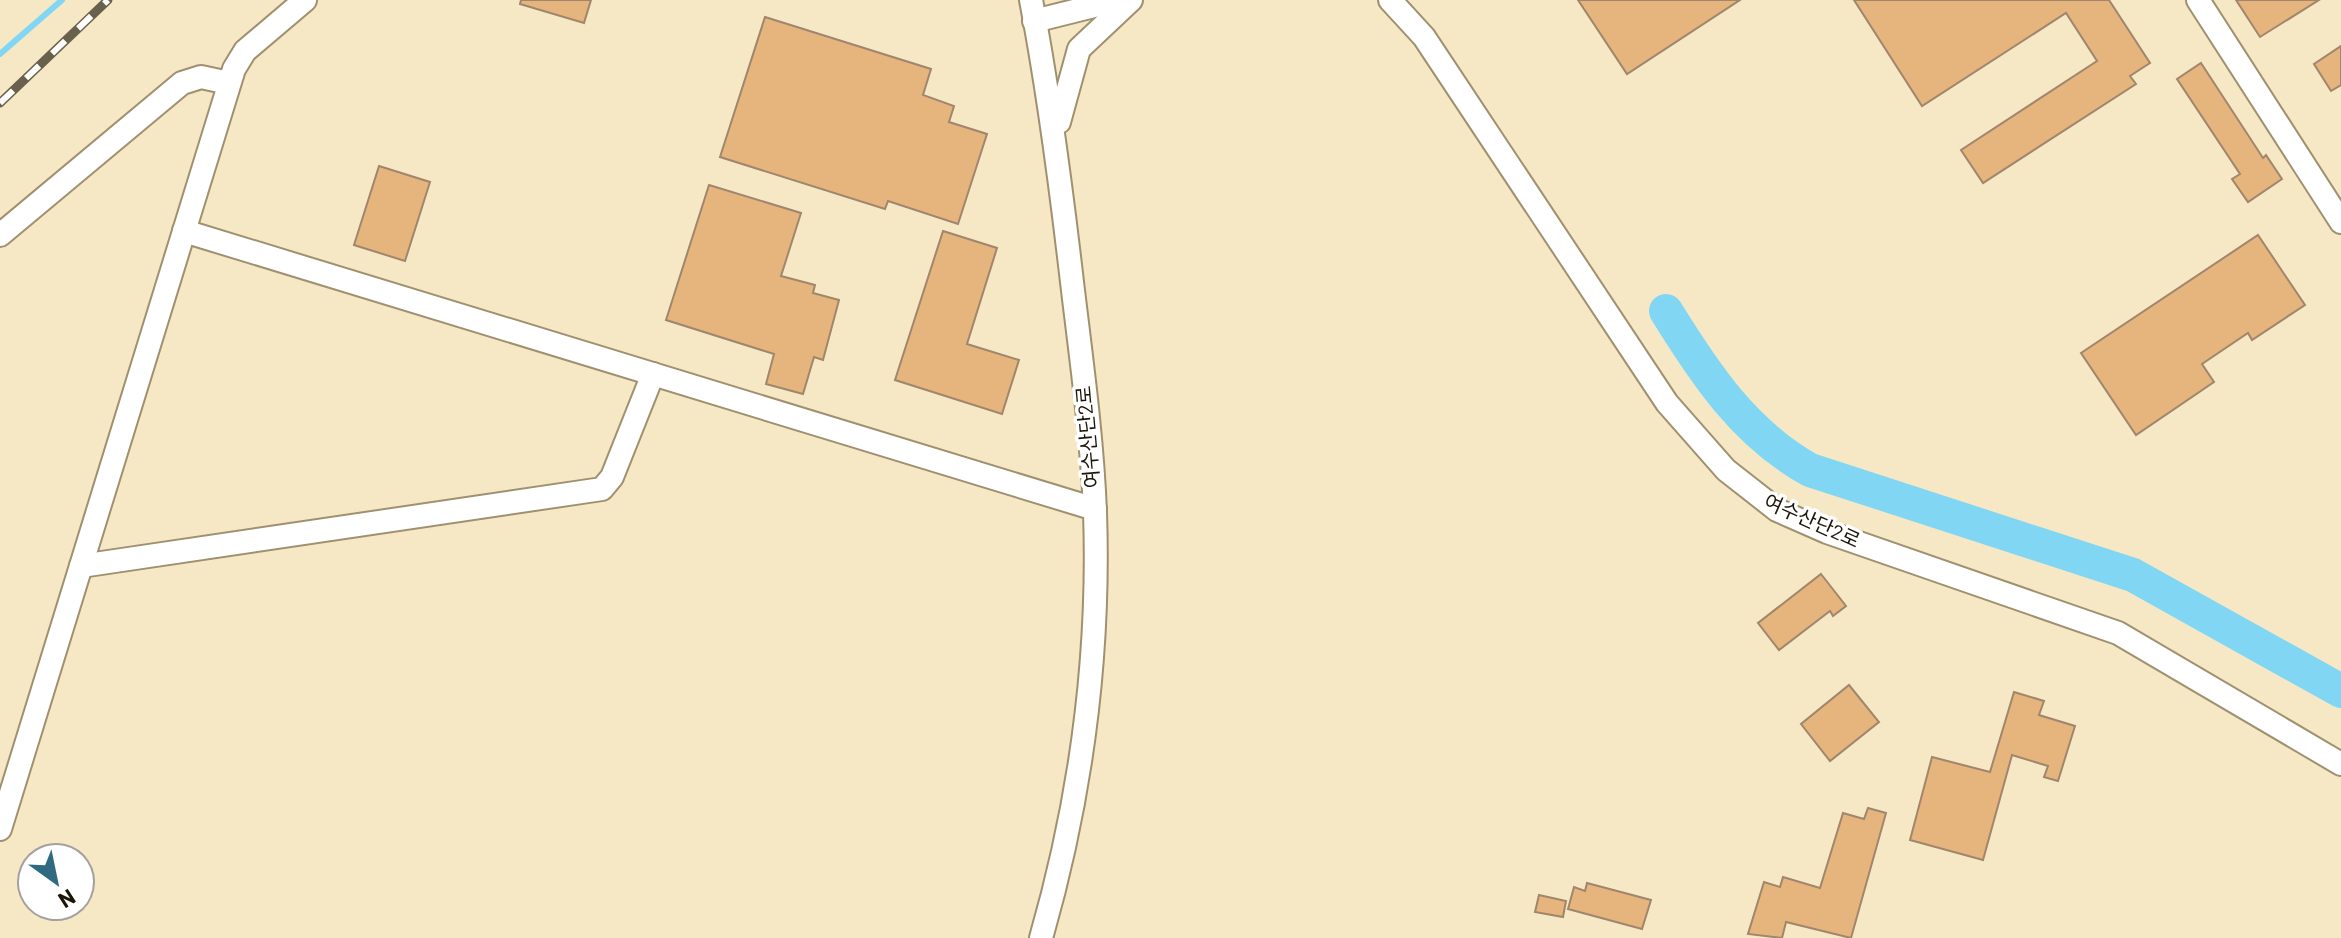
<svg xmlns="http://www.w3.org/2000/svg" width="2341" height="938" font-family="Barlow,'Noto Sans KR',sans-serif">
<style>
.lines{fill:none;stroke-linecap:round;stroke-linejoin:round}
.stream{stroke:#81d7f3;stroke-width:6}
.river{stroke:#81d7f3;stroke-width:34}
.building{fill:#e6b47d;stroke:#9f866c;stroke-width:2}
.minor-casing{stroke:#9f9170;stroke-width:26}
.minor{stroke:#fff;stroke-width:22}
.rail-casing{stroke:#69614c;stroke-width:9}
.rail{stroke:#fff;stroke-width:6;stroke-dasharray:18;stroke-linecap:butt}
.labels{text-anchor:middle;stroke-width:7;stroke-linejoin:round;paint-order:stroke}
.street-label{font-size:20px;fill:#1a1508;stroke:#fff}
</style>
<rect width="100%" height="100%" fill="#f7e8c5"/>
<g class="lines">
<polyline class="stream" points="0,54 62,0"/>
<path class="river" d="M1666,311c39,63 78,122 144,159l323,105 208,116"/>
</g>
<g class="building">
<polygon points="521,0 591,0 584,23 520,4"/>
<polygon points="1578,0 1740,0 1627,74"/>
<polygon points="1854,0 2109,0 2150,63 2130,76 2136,84 1983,183 1961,150 2097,61 2066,13 1922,106"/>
<polygon points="2236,0 2319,0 2260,37"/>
<polygon points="765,17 931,69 923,95 954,106 949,122 987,134 958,224 888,201 885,209 720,157"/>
<polygon points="2341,46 2341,85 2331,91 2314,64"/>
<polygon points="2201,63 2263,158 2266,155 2282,179 2248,202 2232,179 2240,174 2177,79"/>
<polygon points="379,166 430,182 405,261 354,245"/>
<polygon points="709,185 801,213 781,276 815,285 813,293 839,300 823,360 814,357 803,394 766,384 774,354 666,320"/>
<polygon points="943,231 997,248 967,344 1019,360 1002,414 895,380"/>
<polygon points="2258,235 2305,305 2252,340 2248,333 2202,364 2214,382 2136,435 2081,353"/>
<polygon points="1821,574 1846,606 1833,616 1830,611 1779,650 1758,623"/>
<polygon points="1849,685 1879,722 1830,761 1801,724"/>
<polygon points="2014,692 2044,701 2039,715 2075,726 2058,781 2044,777 2048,766 2012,755 1983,860 1910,840 1932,757 1990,772"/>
<polygon points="1868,808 1886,813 1851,938 1786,922 1782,938 1748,934 1764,882 1780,887 1783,877 1820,888 1843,813 1864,819"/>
<polygon points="1587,883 1651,900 1642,929 1568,909 1574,887 1585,891"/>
<polygon points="1539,895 1566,901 1563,917 1535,912"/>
</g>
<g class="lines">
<defs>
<g id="minor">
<path d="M1031,0c18,93 30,187 41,282 9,76 20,153 23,230 5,145 -14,287 -54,426"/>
<polyline points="1390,0 1424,37 1667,403 1726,470 1777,510 1827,532 2118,633 2341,764"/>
<polyline points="2198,0 2341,222"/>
<polyline points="1034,21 1118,0"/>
<polyline points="1059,122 1079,49 1131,0"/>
<polyline points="184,231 1095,509"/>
<polyline points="0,235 182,83 201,77 229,83"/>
<polyline points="81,566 602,489 612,477 653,374"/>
<polyline points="0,829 234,69 245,51 305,0"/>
</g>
</defs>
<use href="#minor" class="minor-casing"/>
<use href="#minor" class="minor"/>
<defs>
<polyline id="rail" points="0,103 108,0"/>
</defs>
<use href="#rail" class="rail-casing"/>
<use href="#rail" class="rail"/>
</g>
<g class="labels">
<g class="street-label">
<text transform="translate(1088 437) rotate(-95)" y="7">여수산단2로</text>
<text transform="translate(1812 521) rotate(24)" y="7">여수산단2로</text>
</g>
</g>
<g transform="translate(56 882) rotate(147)"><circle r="38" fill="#ffffff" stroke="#a3a19c" stroke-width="2"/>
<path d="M0-6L14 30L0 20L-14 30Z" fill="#306982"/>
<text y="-12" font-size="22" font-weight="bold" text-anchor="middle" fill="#1a1508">N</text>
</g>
</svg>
